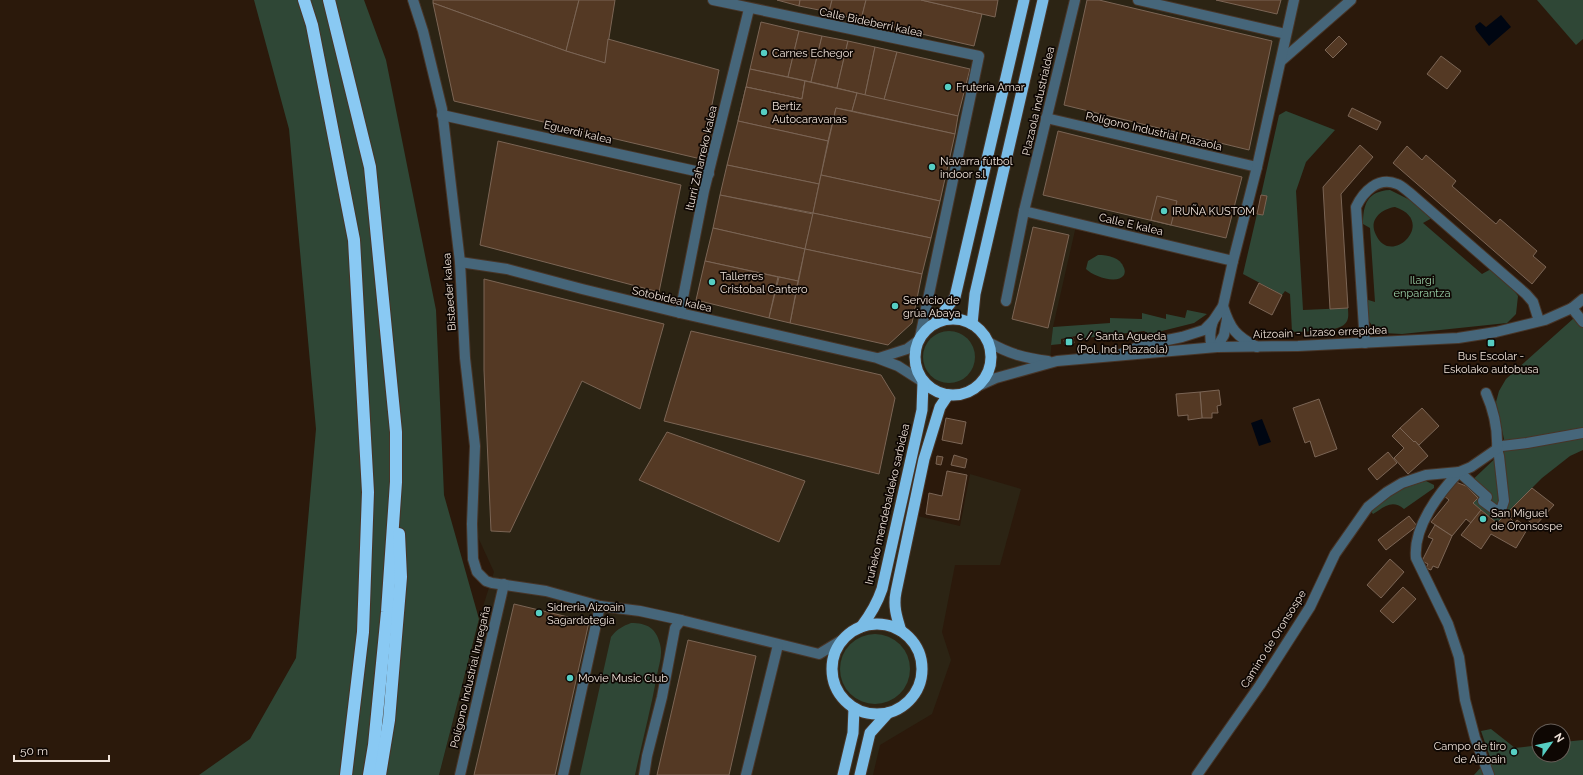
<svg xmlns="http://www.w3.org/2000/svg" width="1583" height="775" font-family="Raleway,sans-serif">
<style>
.industrial{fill:#2c2414}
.green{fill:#2f4736;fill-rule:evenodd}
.water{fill:#000612}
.building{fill:#543924;stroke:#7b6555}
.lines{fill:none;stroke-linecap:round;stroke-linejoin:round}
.pedestrian-casing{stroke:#473528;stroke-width:12}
.minor-casing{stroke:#473528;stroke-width:12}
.tertiary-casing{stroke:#473528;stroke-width:12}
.trunk-casing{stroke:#473528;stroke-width:13}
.motorway-casing{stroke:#473528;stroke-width:14}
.pedestrian{stroke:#46667a;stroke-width:10}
.minor{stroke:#46667a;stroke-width:10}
.tertiary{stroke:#46667a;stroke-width:10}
.trunk{stroke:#7abce6;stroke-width:11}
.motorway{stroke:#89c9f3;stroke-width:12}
.poi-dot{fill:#56cec3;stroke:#0e0703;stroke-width:1.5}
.labels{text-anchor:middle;stroke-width:3.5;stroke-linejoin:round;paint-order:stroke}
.street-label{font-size:11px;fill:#f0e3da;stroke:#0e0703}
.poi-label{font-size:11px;fill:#f0e3da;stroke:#0e0703;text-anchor:start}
.park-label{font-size:11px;fill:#9ad1a9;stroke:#0e0703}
</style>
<rect width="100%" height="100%" fill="#2b190b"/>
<polygon class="industrial" points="413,0 1351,0 1281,61 1233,261 1076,226 1053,327 1050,362 976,389 938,400 931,408 909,514 960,526 970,474 1021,489 1000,565 955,565 942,632 951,660 932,714 880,745 873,775 439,775 479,619 494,572 472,524 475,446 442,109"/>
<g class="green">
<polygon points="254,0 364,0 386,60 436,310 444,495 479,619 439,775 199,775 250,739 296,658 316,429 289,129"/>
<polygon points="1537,0 1583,0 1583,39 1576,45"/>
<path d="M1286,111l49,19 -29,32 -10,29 7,119 45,-2c0,4 1,9 -1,13 -5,12 -42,10 -55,11l-2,-38 -5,-3 -3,4 -39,-21 14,-60 6,1 4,-19 -6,-1 18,-80z"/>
<path d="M1390,190l22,11 20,17 -9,5 59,51 9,-5 21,19 6,8 -2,18 -9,9 -105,11 -19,-1 -9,-5 -8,-11 -1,-18 10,3 -5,-74 -7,-4c0,-19 4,-33 27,-34zM1395,207c43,14 -4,61 -19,28 -8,-15 5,-26 19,-28z"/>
<path d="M1098,255c10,0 22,2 26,13 1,3 1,4 0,7 -7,10 -31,1 -38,-6l2,-8z"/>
<polygon points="1187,310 1207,314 1194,323 1150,334 1144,331 1077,339 1076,336 1061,339 1061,344 1051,345 1053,327 1110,323 1110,318 1142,319 1142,313 1166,319 1166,314 1185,318"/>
<polygon points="1574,318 1583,328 1583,450 1570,456 1542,478 1497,523 1473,503 1478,498 1466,486 1502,452 1504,439 1496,402 1499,391 1506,379"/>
<circle cx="949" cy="357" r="26"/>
<path d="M1426,481l8,4v3l-30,21c-12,-10 -20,-2 -31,5l-3,-4c18,-13 34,-25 56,-29z"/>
<path d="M631,623c16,0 25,5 29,21 3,10 -1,21 -3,31 -6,34 -15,67 -22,100h-55l31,-138c6,-8 12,-11 20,-14z"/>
<circle cx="875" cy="669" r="35"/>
<polygon points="1491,729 1515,748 1539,745 1539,755 1563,755 1563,742 1583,740 1583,775 1474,775 1490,757 1481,731"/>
</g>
<g class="water">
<polygon points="1501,15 1511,27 1489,46 1476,30 1475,26 1480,22 1486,27"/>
<polygon points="1262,419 1271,442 1259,446 1251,423"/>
</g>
<g class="building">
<polygon points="433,0 579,0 566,51 433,3"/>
<polygon points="579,0 615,0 605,63 566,51"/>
<polygon points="777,0 800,0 799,6"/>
<polygon points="800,0 832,0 829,12 799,6"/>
<polygon points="832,0 866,0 861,20 829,12"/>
<polygon points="866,0 921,0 982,14 974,46 861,20"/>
<polygon points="921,0 998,0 995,17"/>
<polygon points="1087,0 1099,0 1272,41 1249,150 1064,105"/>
<polygon points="1216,0 1281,0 1277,14"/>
<polygon points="433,3 566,51 605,63 608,39 719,70 701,159 454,101"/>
<polygon points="761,22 799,31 788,77 750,69"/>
<polygon points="799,31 822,36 811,82 788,77"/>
<polygon points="822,36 848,41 837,88 811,82"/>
<polygon points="1339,36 1347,44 1333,58 1325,50"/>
<polygon points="848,41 875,47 865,95 837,88"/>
<polygon points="875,47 897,52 884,100 865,95"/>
<polygon points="897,52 970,69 958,116 884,100"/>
<polygon points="1441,56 1461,71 1447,89 1427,74"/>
<polygon points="750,69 805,81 802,99 746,87"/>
<polygon points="805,81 857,93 852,111 836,108 828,141 738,121 746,87 802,99"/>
<polygon points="805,81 857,93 852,111 836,108 828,141 738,121 746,87 802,99"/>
<polygon points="857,93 958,116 955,134 852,111"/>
<polygon points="836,108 955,134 940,201 821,175"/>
<polygon points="1352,108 1381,122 1377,130 1348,116"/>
<polygon points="738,121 828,141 819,184 727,165"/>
<polygon points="1058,131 1242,177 1226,238 1043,195"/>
<polygon points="498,141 681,185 659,292 480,245"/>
<polygon points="1360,145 1373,157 1341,194 1348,308 1330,309 1323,187"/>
<polygon points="1407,146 1422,160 1426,155 1456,181 1452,186 1496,224 1500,219 1537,251 1533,256 1546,267 1532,284 1393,163"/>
<polygon points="727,165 819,184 813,213 720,195"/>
<polygon points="821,175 940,201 931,238 813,213"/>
<polygon points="720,195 813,214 805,249 713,228"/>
<polygon points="1261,195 1267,196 1263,215 1257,214"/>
<polygon points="1157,196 1177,201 1171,225 1151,220"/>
<polygon points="813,213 931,238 922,274 805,249"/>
<polygon points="1033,227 1069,235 1048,328 1012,319"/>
<polygon points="713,228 805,249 798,281 705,261"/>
<polygon points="805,249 922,274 912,323 888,345 790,323"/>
<polygon points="705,261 778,277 769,318 696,300"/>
<polygon points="779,277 798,281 790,323 769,318"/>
<polygon points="484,279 664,324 640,409 582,381 510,532 491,531 484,370"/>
<polygon points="1259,283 1282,295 1272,315 1249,303"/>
<polygon points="691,331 881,375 895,398 879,474 664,421"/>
<polygon points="1073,338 1074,343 1065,345 1064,340"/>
<polygon points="1219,390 1221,405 1217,406 1218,413 1212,413 1212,418 1202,418 1200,392"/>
<polygon points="1200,392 1202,418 1188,420 1188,415 1178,416 1176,394"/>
<polygon points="1319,399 1337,449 1315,457 1310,441 1305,443 1293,408"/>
<polygon points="1422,408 1439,426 1419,445 1415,441 1414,442 1400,428"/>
<polygon points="946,418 966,422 962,444 942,440"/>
<polygon points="1400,428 1414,442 1415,441 1428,456 1408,474 1394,458 1404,448 1392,436"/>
<polygon points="667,432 805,481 779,542 639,480"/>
<polygon points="1388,452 1397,463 1377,480 1368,469"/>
<polygon points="954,455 967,459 965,468 951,465"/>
<polygon points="937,456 943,457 941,465 936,464"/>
<polygon points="947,471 967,475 959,520 926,514 929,493 942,496"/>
<polygon points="1456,482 1466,486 1478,498 1473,503 1481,510 1471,523 1466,519 1452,536 1431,522 1449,500 1443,495"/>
<polygon points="1532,488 1554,505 1535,526 1518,512 1510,518 1515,523 1517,520 1528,528 1516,548 1491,534 1481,549 1461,535 1481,510 1497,523"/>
<polygon points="1409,516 1417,526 1386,550 1378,540"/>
<polygon points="1435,525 1452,536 1438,568 1433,566 1431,570 1426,568 1428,564 1422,561 1433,539 1428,537"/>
<polygon points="1390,559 1404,572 1381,598 1367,585"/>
<polygon points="1403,587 1416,599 1393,623 1380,611"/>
<polygon points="514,604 589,622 555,775 474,775"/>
<polygon points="688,640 756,656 729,775 657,775"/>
</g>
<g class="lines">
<defs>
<g id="pedestrian">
<polyline points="1572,308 1583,322"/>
<polyline points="1459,472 1487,497 1483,501 1498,512 1502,507 1504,501 1499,456 1497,449"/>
</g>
<g id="minor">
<polyline points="413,0 423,31 442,109 460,262 465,358 475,446 472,524 473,559 477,572 486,581 492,583 546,591 600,606 640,611 681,620 819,654 842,640"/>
<polyline points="713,0 979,56 920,337"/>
<polyline points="1138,0 1286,34"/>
<polyline points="1281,61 1351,0"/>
<polyline points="442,115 709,174"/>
<polyline points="1046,118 1257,167"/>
<polyline points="1024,211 1233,261"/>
<polyline points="460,262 507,269 582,289 680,313 877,358 898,366 923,382"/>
<polyline points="1006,301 1024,211 1075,0"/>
<path d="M1223,306c7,23 13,30 34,41"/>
<polyline points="680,313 704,191 749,9"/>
<path d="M1365,343l-9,-136c7,-15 22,-31 41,-23 4,1 9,6 13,9l116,101 7,8 6,19"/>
<path d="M1212,347c-3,-9 -2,-17 1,-26"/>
<polyline points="1217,347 1224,335 1227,319"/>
<polyline points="1121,354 1143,345 1182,337 1204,330 1213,321 1223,306 1233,261 1257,167 1294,0"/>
<polyline points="879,358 907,349 919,340"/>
<polyline points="1497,449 1502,446 1527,443 1583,433"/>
<path d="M1459,472c-20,21 -46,55 -43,86l32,66 11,33 6,43 10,38 14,37"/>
<polyline points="460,775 504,584"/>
<polyline points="563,775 600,606"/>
<polyline points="644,775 647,756 662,697 675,628 681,620"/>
<polyline points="746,775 778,645"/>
<path d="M1197,775l63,-90 50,-78 25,-53 33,-47 19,-15 15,-9 24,-8 33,-3 12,-5 26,-18c1,-20 -3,-38 -11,-56"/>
</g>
<g id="tertiary">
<path d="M988,342c22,12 36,16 60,19"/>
<polyline points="976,387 996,378 1057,361 1217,347 1298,346 1458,338 1496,332 1545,320 1572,308 1583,299"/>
</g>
<g id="trunk">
<circle cx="953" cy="357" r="38"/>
<polyline points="936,322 955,297 1024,0"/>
<polyline points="972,324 975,294 1043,0"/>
<circle cx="877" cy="669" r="45"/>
<path d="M861,627c10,-13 16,-23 21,-38l40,-179 1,-28"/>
<path d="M901,631c-4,-13 -8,-24 -5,-39l28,-133 16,-52 8,-12"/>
<polyline points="843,775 853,733 854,708"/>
<polyline points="860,775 870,733 888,713"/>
</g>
<g id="motorway">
<polyline points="304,0 312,25 354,240 368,492 363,632 346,775"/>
<polyline points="329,0 370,167 396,432 396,482 387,612 374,745 369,775"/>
<polyline points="380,775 389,720 401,577 399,534"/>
</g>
</defs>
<use href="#pedestrian" class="pedestrian-casing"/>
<use href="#minor" class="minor-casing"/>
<use href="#tertiary" class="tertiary-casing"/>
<use href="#trunk" class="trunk-casing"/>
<use href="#motorway" class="motorway-casing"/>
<use href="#pedestrian" class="pedestrian"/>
<use href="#minor" class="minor"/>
<use href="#tertiary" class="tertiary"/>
<use href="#trunk" class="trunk"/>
<use href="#motorway" class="motorway"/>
</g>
<g class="poi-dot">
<circle cx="764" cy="53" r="4"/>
<circle cx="948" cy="87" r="4"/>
<circle cx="764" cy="112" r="4"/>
<circle cx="932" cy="167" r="4"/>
<circle cx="1164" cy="211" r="4"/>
<circle cx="712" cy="282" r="4"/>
<circle cx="895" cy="306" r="4"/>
<rect x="1065" y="338" width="8" height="8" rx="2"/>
<rect x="1487" y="339" width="8" height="8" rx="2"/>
<circle cx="1483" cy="519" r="4"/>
<circle cx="539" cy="613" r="4"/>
<circle cx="570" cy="678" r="4"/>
<circle cx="1514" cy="752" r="4"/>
</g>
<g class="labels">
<g class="street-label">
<text transform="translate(871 22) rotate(12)" y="4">Calle Bideberri kalea</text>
<text transform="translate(1038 101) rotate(-77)" y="4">Plazaola industrialdea</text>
<text transform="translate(1154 131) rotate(13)" y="4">Polígono Industrial Plazaola</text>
<text transform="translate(578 132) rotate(13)" y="4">Eguerdi kalea</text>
<text transform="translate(701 158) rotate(-77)" y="4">Iturri Zaharreko kalea</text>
<text transform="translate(1131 224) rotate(13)" y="4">Calle E kalea</text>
<text transform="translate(449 292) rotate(-94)" y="4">Bistaeder kalea</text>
<text transform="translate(672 299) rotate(13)" y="4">Sotobidea kalea</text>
<text transform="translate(1320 332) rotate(-2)" y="4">Aitzoain - Lizaso errepidea</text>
<text transform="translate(887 504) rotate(-77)" y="4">Iruñeko mendebaldeko sarbidea</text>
<text transform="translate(1273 639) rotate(-58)" y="4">Camino de Oronsospe</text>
<text transform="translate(470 677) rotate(-77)" y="4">Polígono Industrial Iruregaña</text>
</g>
<g class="poi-label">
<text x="772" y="57">Carnes Echegor</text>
<text x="956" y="91">Frutería Amar</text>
<text x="772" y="110">Bertiz<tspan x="772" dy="13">Autocaravanas</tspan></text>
<text x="940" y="165">Navarra fútbol<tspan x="940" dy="13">indoor s.l</tspan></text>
<text x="1172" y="215">IRUÑA KUSTOM</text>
<text x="720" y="280">Tallerres<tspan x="720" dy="13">Cristobal Cantero</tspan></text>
<text x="903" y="304">Servicio de<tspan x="903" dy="13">grúa Abaya</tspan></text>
<text x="1077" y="340">c / Santa Agueda<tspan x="1077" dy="13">(Pol. Ind. Plazaola)</tspan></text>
<text x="1491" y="360" text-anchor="middle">Bus Escolar -<tspan x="1491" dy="13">Eskolako autobusa</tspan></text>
<text x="1491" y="517">San Miguel<tspan x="1491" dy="13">de Oronsospe</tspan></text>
<text x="547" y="611">Sidreria Aizoain<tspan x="547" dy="13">Sagardotegia</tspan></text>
<text x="578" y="682">Movie Music Club</text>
<text x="1506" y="750" text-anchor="end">Campo de tiro<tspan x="1506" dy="13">de Aizoain</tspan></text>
</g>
<g class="park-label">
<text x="1422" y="284">Ilargi<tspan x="1422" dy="13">enparantza</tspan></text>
</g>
</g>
<g transform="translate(1551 743) rotate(57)"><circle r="19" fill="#0e0703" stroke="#685f59"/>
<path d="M0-3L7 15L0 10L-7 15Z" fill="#56cec3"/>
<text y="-6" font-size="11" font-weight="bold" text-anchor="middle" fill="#f0e3da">N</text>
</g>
<path d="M14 755v6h95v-6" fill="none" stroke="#f0e3da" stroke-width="2"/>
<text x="20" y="755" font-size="12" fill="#f0e3da" stroke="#0e0703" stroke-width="3" paint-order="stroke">50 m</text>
</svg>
